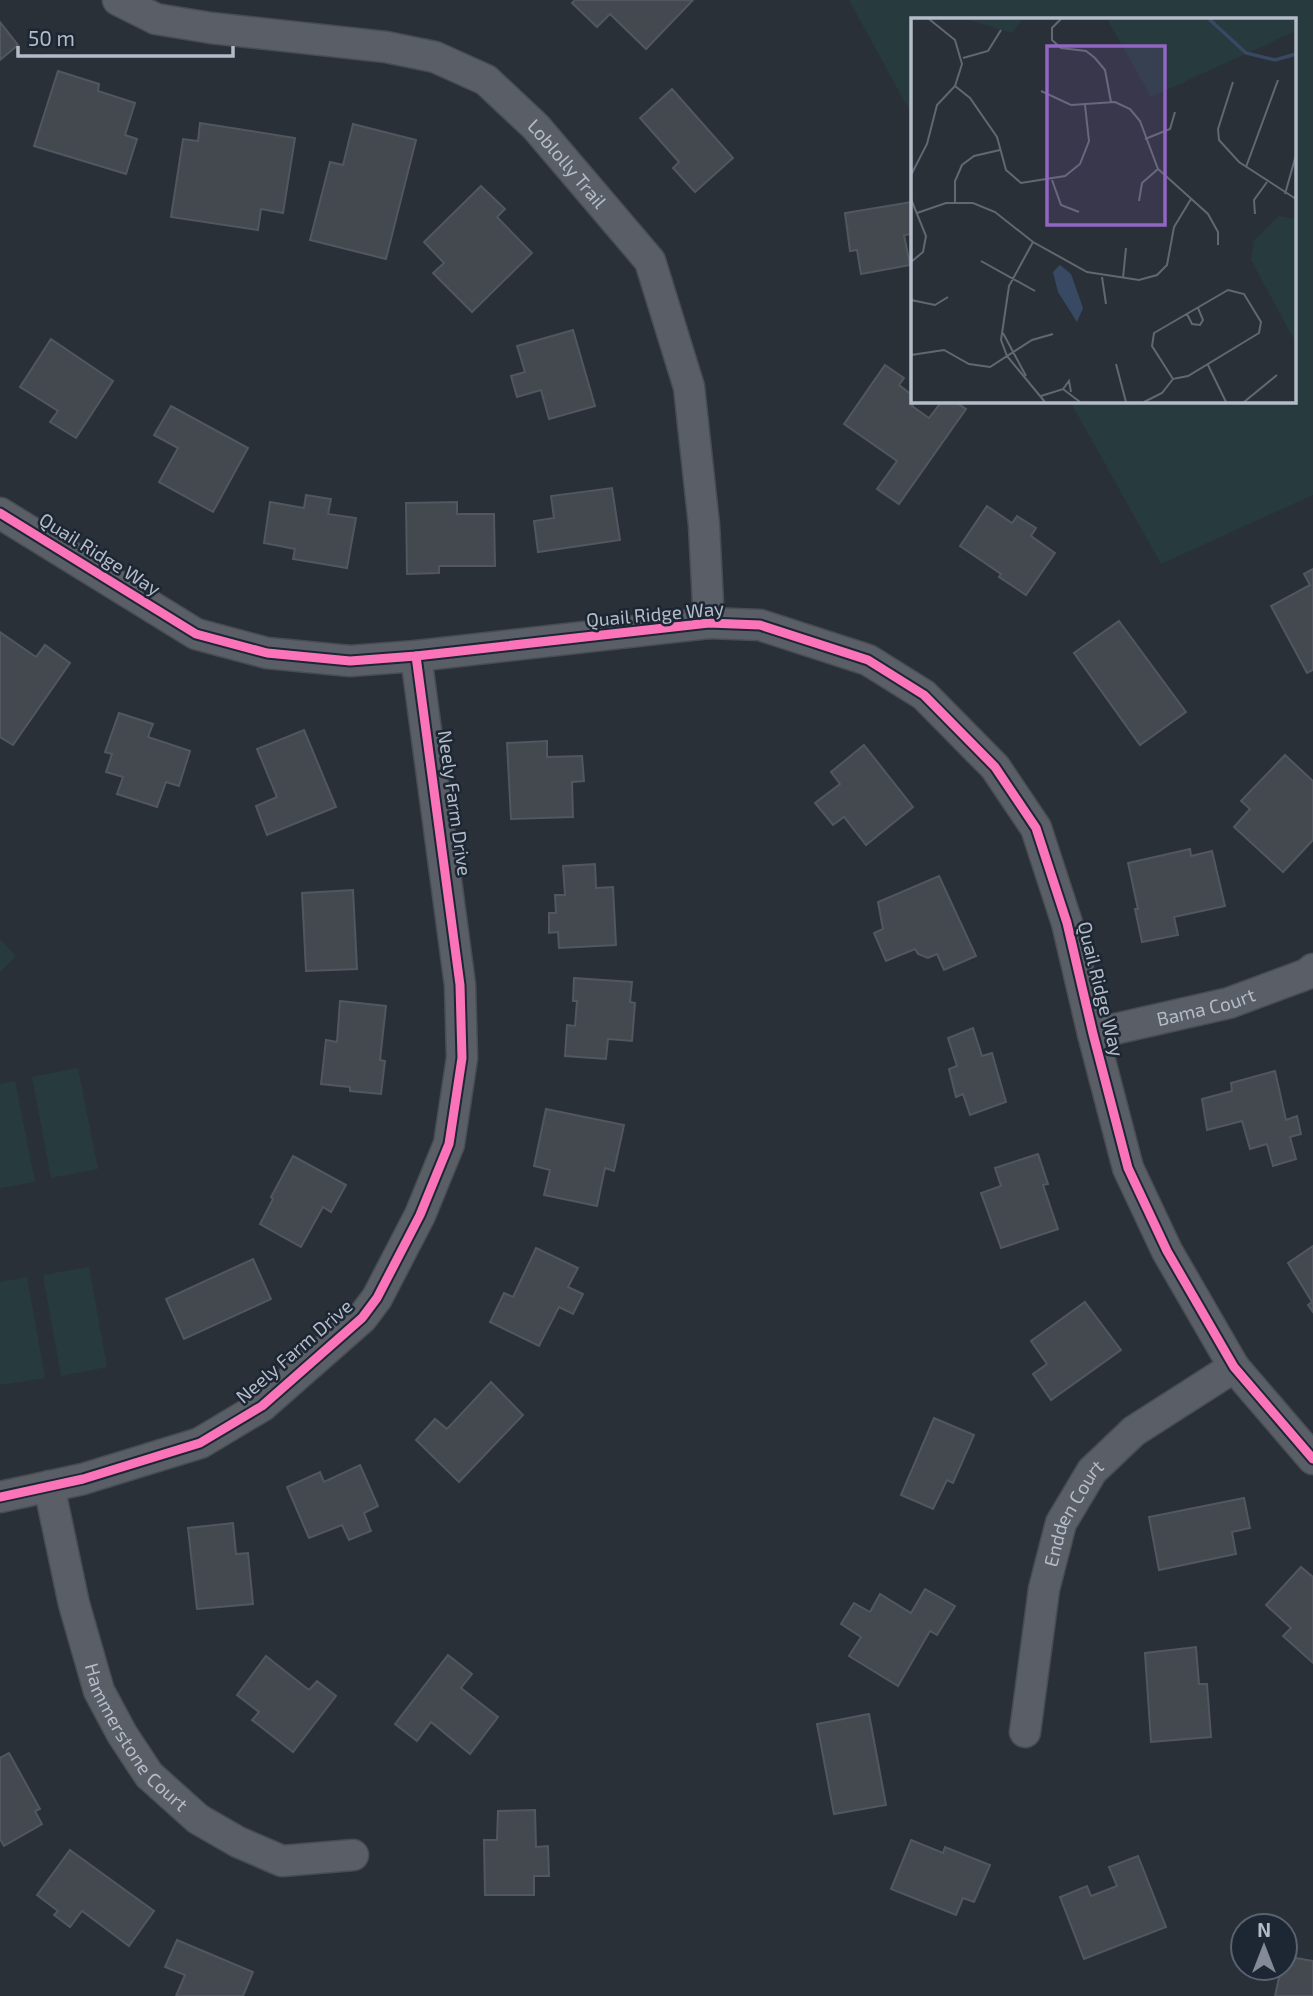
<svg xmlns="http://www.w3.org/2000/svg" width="1313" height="1996" font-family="'Exo 2',sans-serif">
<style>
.green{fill:#273a3e}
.building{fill:#444950;stroke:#52575f;stroke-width:2}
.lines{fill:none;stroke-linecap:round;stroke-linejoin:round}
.street-casing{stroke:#484c53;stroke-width:33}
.street{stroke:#5a5e66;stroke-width:30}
.cycleway-casing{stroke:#1d2633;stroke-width:13}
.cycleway{stroke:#fb73b8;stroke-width:9}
.labels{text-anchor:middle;stroke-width:5;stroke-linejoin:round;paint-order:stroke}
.street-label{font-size:19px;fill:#b4bcc9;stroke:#1d2633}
.inset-river{fill:none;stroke:#384963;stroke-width:3.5}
.inset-road{fill:none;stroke:#616872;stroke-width:2}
.view{fill:#9266c3;fill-opacity:0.15;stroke:#9266c3;stroke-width:3.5}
.inset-edge{fill:none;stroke:#b4bcc9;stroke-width:3.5}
</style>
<rect width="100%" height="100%" fill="#2a3038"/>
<g class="green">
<polygon points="849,0 1313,0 1313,495 1161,564 1070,401 1294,401 1294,19 912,19 912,115"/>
<polygon points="0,939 16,956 0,972"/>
<polygon points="78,1068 98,1169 51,1178 32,1077"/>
<polygon points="15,1081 35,1182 0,1188 0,1084"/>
<polygon points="89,1267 107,1367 61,1376 43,1275"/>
<polygon points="27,1277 45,1378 0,1385 0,1282"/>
</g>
<g class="building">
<polygon points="575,0 693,0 646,49 610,14 597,27 572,3"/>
<polygon points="0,22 18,45 0,60"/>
<polygon points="58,71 99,84 98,91 135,103 125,135 137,139 126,174 34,146"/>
<polygon points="672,89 733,158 695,192 673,168 679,162 640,118"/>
<polygon points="200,123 295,138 283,213 261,209 258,230 171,217 183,139 198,141"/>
<polygon points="353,124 416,140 386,259 310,240 330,162 343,165"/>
<polygon points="481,186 505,209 497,217 532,253 472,312 433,273 444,263 424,242"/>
<polygon points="912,202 912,234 904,235 910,265 861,274 857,250 850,251 845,213"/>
<polygon points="573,330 595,406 549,419 541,390 517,397 511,376 525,372 517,346"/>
<polygon points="51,339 113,381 76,438 50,422 58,411 20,387"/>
<polygon points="885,365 904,378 899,385 912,395 912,401 916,401 912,406 929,418 942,401 954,401 966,409 899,504 877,489 897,461 844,424"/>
<polygon points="171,406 248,448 213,512 159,482 178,448 154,435"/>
<polygon points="612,488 620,540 538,552 534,521 554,518 551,496"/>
<polygon points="306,495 331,499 328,514 356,518 347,568 293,559 295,549 264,543 270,502 304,508"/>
<polygon points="457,502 457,514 494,514 495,566 439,566 439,573 407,574 406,503"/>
<polygon points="987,506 1012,523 1017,516 1036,528 1031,536 1055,553 1026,595 999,577 1001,574 960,546"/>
<polygon points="1313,569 1313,670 1307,673 1271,606 1310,585 1304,574"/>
<polygon points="1119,621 1186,712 1140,745 1074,653"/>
<polygon points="0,632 36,657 45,645 70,663 13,745 0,737"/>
<polygon points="119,713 153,724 148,737 190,751 179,786 166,782 157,807 117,794 123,777 106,772 112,754 105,752"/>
<polygon points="304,730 336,807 267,835 256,806 277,797 257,749"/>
<polygon points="547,741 547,757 582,756 584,781 572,782 573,817 511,819 507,743"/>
<polygon points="864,745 913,807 866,845 844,817 833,825 815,803 840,784 831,772"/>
<polygon points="1285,755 1313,781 1313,840 1283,872 1234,827 1250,809 1241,801"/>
<polygon points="1190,849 1191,856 1212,851 1225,906 1174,917 1178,935 1142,942 1135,909 1138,909 1128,863"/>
<polygon points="595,864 596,888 613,887 616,945 559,948 558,932 549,933 549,913 556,913 555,895 565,895 563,866"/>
<polygon points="939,876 976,956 944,970 937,954 928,958 918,954 915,949 886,961 874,933 883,929 878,902"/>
<polygon points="353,890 357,969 306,971 302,893"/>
<polygon points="574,978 632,982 630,1002 635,1003 632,1041 608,1039 606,1059 565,1056 567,1025 575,1026 577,1001 573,1001"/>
<polygon points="340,1001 386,1006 380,1060 385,1061 381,1094 350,1091 350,1087 321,1084 326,1040 337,1042"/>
<polygon points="973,1028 982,1056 992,1053 1006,1102 970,1115 963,1094 956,1097 949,1069 957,1066 948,1038"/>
<polygon points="1275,1071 1286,1120 1297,1116 1301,1134 1290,1137 1296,1159 1273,1166 1267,1144 1250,1149 1242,1121 1207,1130 1202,1099 1232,1091 1231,1083"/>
<polygon points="546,1109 624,1125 614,1171 605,1168 597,1206 544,1195 550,1170 534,1166"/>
<polygon points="1038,1154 1048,1184 1043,1185 1058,1229 1001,1248 981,1193 1001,1186 995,1168"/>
<polygon points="293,1156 346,1185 331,1212 323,1207 301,1247 260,1224 273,1199 271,1197"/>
<polygon points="1313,1246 1313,1312 1308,1305 1312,1302 1288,1263"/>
<polygon points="536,1248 578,1268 568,1287 583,1294 573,1314 559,1307 539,1346 490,1322 504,1293 513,1297"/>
<polygon points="253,1259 271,1299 184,1339 166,1299"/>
<polygon points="1085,1302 1121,1350 1051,1400 1033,1374 1047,1364 1031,1341"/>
<polygon points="491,1382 523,1415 459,1482 416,1440 435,1419 447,1429"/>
<polygon points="934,1418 974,1435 953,1483 947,1480 933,1509 901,1495"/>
<polygon points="360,1465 378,1506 364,1513 371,1531 349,1540 342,1525 309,1538 287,1487 320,1472 324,1482"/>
<polygon points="1244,1498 1250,1528 1232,1532 1236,1554 1159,1570 1149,1517"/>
<polygon points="233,1523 236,1554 248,1553 253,1604 197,1609 188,1528"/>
<polygon points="1301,1567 1313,1577 1313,1663 1283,1636 1291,1628 1266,1605"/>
<polygon points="925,1589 955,1606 937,1635 930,1631 898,1686 849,1656 861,1637 841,1624 854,1603 870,1612 880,1594 911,1613"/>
<polygon points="1196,1647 1199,1684 1207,1684 1211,1737 1151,1742 1145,1653"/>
<polygon points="448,1655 472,1674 461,1688 498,1717 470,1754 431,1722 417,1741 395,1724"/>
<polygon points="266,1656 309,1690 317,1681 336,1696 293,1752 252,1720 259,1712 237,1695"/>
<polygon points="869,1714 886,1805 834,1814 817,1724"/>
<polygon points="9,1753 40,1809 35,1811 42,1824 4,1846 0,1839 0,1758"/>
<polygon points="535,1810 536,1847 548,1846 549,1876 534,1876 534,1895 485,1895 484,1840 497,1840 498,1811"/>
<polygon points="911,1840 943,1853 945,1847 990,1865 974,1902 963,1898 956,1915 891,1889"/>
<polygon points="70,1850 154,1911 129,1946 82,1911 70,1927 54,1915 58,1911 37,1895"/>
<polygon points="1138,1856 1166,1927 1084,1959 1060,1897 1087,1886 1091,1896 1117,1886 1109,1867"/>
<polygon points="177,1940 253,1972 243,1996 176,1996 185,1975 165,1967"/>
<polygon points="1285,1956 1313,1961 1313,1996 1275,1996 1281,1968 1285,1968"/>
</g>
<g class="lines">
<defs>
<g id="street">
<path id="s1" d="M118,0l38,19 55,9 175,19 49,10 51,23 50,47 114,134 39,126 15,138 5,98"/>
<polyline points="0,513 196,634 267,653 350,661 416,656 709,623 760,625 868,660 924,695 995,767 1036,828 1067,923 1093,1034 1128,1168 1167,1251 1234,1367 1313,1459"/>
<path id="s2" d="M1093,1034l136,-31 78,-29 6,-5"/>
<path id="s3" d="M49,1486l25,118 25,87 23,43 27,41 49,44 40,23 44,19 71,-6"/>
<polyline points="0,1497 83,1479 200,1443 262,1406 362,1318 377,1298 420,1215 449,1144 462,1058 460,985 416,656"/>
<path id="s4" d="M1025,1732l19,-143 17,-66 31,-52 42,-40 100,-64"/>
</g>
</defs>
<use href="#street" class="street-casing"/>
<use href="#street" class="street"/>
<defs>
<g id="cycleway">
<polyline points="0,513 196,634 267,653 350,661 416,656 709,623 760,625 868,660 924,695 995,767 1036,828 1067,923 1093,1034 1128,1168 1167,1251 1234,1367 1313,1459"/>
<polyline points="0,1497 83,1479 200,1443 262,1406 362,1318 377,1298 420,1215 449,1144 462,1058 460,985 416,656"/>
</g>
</defs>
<use href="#cycleway" class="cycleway-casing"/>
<use href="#cycleway" class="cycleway"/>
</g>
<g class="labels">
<g class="street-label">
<text dy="7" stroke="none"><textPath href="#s1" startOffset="497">Loblolly Trail</textPath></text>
<text transform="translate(100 554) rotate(32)" y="7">Quail Ridge Way</text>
<text transform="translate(655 614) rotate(-5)" y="7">Quail Ridge Way</text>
<text transform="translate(455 803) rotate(82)" y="7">Neely Farm Drive</text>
<text transform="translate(1101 989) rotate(76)" y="7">Quail Ridge Way</text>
<text dy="7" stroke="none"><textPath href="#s2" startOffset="116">Bama Court</textPath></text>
<text transform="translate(294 1351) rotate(-41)" y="7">Neely Farm Drive</text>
<text dy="7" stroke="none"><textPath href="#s4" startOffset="226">Endden Court</textPath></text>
<text dy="7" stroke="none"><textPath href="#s3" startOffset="270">Hammerstone Court</textPath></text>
</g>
</g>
<g transform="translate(911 18)">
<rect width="385" height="385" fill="#2a3038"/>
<path d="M55,1h56l-10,14zM196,1h189v12l-145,66zM368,198l17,3v124l-45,-83 3,-20z" fill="#273a3e"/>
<path d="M149,247l11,9 12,34 -6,14 -19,-30 -5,-20z" fill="#384963"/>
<path class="inset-river" d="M298,1l37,34 29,7 21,-6"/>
<path class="inset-road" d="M150,1l-9,9v12l9,8 25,3 9,7 10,12 6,32M52,40l25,-7 13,-21M322,64l-15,47 1,11 20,22 57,37M44,68l15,12 27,39 9,33 15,13 44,-7 15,-12 9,-23 -4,-36M130,73l30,14 44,-3 15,7 10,12 18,48 50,45 10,18v13M234,121l25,-10 5,-17M335,149l32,-87M0,157l16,-31 10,-39 18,-19 7,-22 -7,-24 -26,-21M141,162l9,25 18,7M374,176l11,-39M0,181l15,37 -3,16 -12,10M228,183l3,-18 16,-14M44,184v-21l7,-16 12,-9 26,-6M6,195l29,-10h27l22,9 38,30 54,30 52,8 18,-5 10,-10 7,-38 17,-28M344,196l-1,-14 13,-18M122,224l-24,44 -8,54 6,16 38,46M70,243l54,30M191,259l4,27M212,260l3,-30M317,272l16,4 17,28 -2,11 -71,43 -15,3 -21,-33 2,-13zM0,282l24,5 13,-8M276,296l5,10 8,1 3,-5 -5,-12M92,315l23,43M0,337l33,-5 25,14 21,3 42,-27 21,-6M205,346l10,38M297,347l18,37M152,371l6,-8 2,11M130,378l22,-7 17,13M233,384l18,-9 11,-14M333,384l33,-27"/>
<path class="view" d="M136,28h118v179h-118z"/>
<rect width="385" height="385" class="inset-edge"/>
</g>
<g transform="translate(1264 1947)"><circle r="33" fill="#1d2633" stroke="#59626f" stroke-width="2"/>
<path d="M0-5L12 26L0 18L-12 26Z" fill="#848b96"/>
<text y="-10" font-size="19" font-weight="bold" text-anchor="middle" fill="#b4bcc9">N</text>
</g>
<path d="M18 46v10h215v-10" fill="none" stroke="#b4bcc9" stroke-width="3.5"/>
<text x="28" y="46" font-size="21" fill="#b4bcc9" stroke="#1d2633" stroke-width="5" paint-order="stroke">50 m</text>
</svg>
